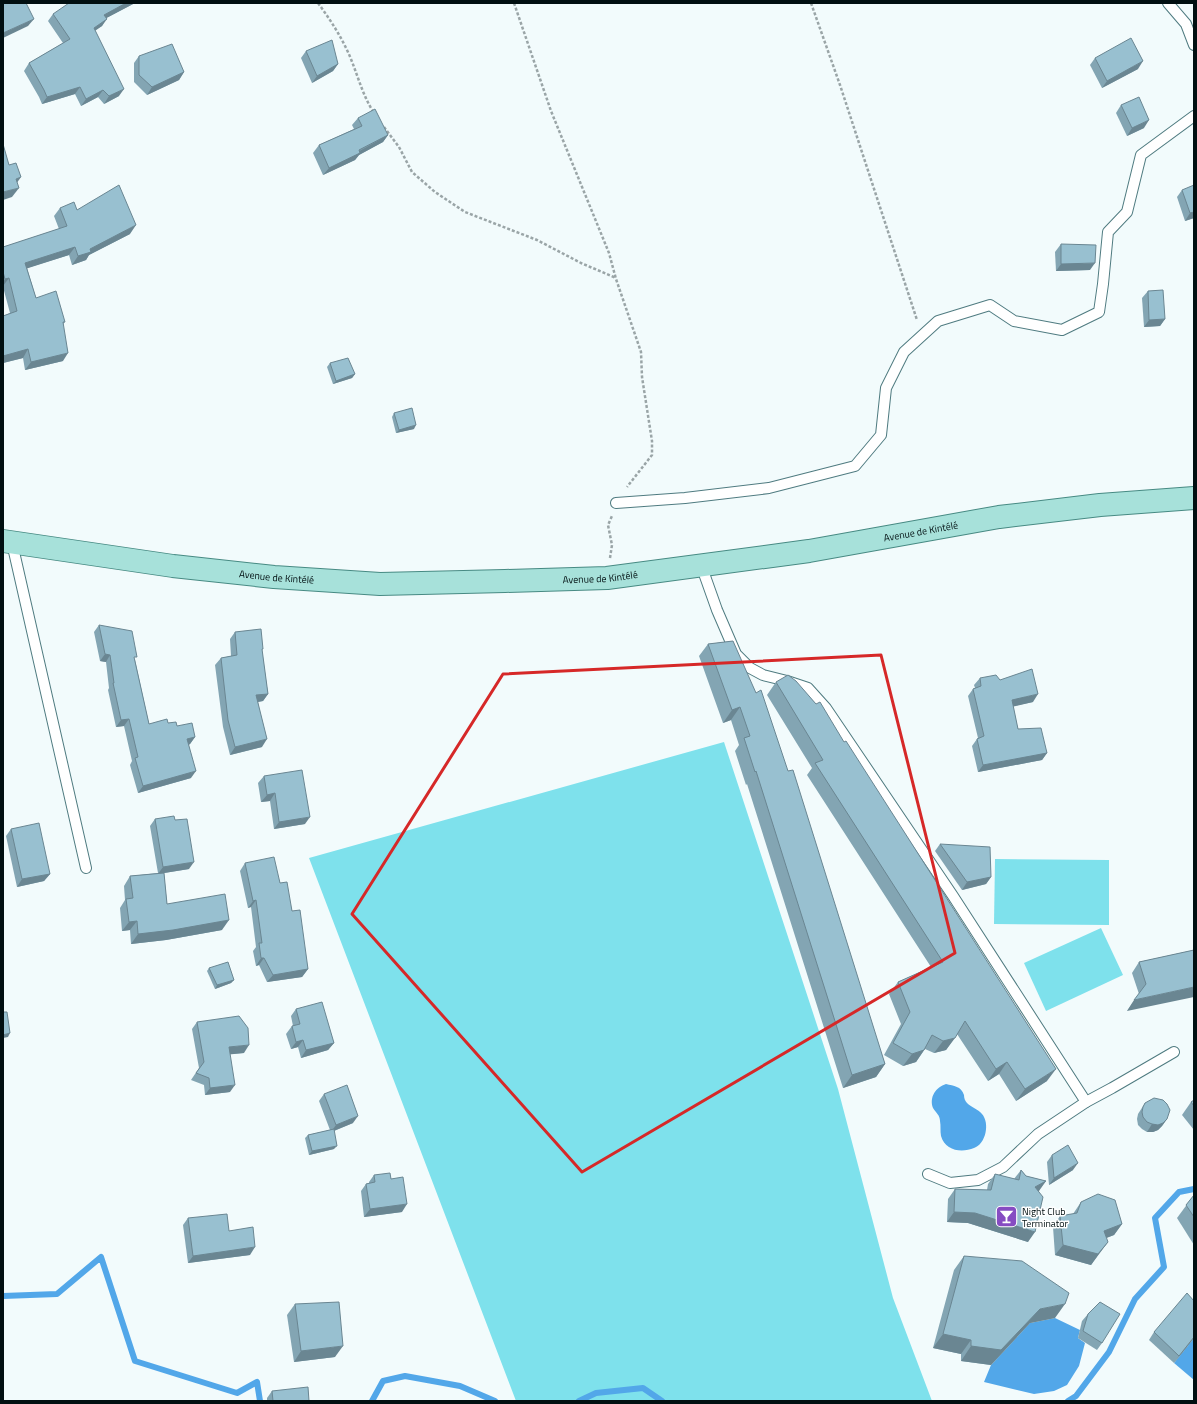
<svg xmlns="http://www.w3.org/2000/svg" width="1197" height="1404" font-family="'Titillium Web',sans-serif">
<style>
.green{fill:#7ee1ec}
.water{fill:#52a7e9}
.lines{fill:none;stroke-linecap:round;stroke-linejoin:round}
.stream{stroke:#52a7e9;stroke-width:6}
.lane-casing{stroke:#4f7b80;stroke-width:12}
.primary-casing{stroke:#478a83;stroke-width:24}
.path{stroke:#9aa5a7;stroke-width:2.5;stroke-dasharray:3 2;stroke-linecap:butt}
.lane{stroke:#fff;stroke-width:10}
.primary{stroke:#a7e1da;stroke-width:22}
.wall{fill:#83a5b3}
.shaded-wall{fill:#6a8692}
.building{fill:#98c0d0;stroke:#6a8692}
.marked{fill:none;stroke:#d62828;stroke-width:3;stroke-linejoin:round}
.labels{text-anchor:middle;stroke-width:3;stroke-linejoin:round;paint-order:stroke}
.street-label{font-size:10px;fill:#010f11;stroke:#fff}
.poi-label{font-size:10px;fill:#010f11;stroke:#fff;text-anchor:start}
</style>
<rect width="100%" height="100%" fill="#f2fbfc"/>
<g class="green">
<polygon points="724,742 838,1089 893,1298 932,1401 516,1401 309,858"/>
<polygon points="995,859 1109,860 1109,925 994,924"/>
<polygon points="1101,928 1123,975 1046,1011 1024,963"/>
</g>
<g class="water">
<path d="M946,1084c8,2 15,2 18,11 0,3 1,6 3,8 4,4 11,6 15,11 8,9 4,30 -8,34 -12,5 -29,3 -33,-12 -1,-5 0,-10 -1,-15 0,-6 -4,-8 -7,-13 -4,-11 3,-21 13,-24z"/>
<polygon points="1055,1318 1080,1330 1078,1338 1085,1343 1079,1366 1067,1385 1054,1391 1034,1394 984,1382 991,1365 1030,1323"/>
<polygon points="1194,1338 1194,1380 1174,1363"/>
</g>
<g class="lines">
<g class="stream">
<polyline points="3,1296 57,1294 101,1257 135,1361 237,1393 257,1382 260,1401"/>
<polyline points="372,1401 383,1381 405,1376 460,1386 495,1401"/>
<polyline points="579,1401 596,1393 643,1388 662,1401"/>
<polyline points="1068,1401 1076,1396 1109,1352 1135,1299 1164,1267 1155,1218 1179,1192 1194,1189"/>
</g>
<defs>
<g id="lane">
<polyline points="1168,3 1186,24 1194,45"/>
<polyline points="616,503 685,498 769,488 855,466 881,435 886,388 904,352 938,321 990,305 1014,321 1062,330 1099,312 1103,284 1108,232 1127,212 1141,155 1194,116"/>
<polyline points="12,543 86,868"/>
<polyline points="701,565 717,610 736,654 750,668 763,675 787,681 808,688 826,708 953,896 1086,1102"/>
<polyline points="928,1174 950,1183 978,1180 1003,1167 1038,1134 1086,1102 1112,1088 1174,1052"/>
</g>
<g id="primary">
<path id="s1" d="M3,541l170,25 101,11 106,7 125,-3 102,-3 202,-27 190,-34 101,-12 94,-7"/>
</g>
</defs>
<use href="#lane" class="lane-casing"/>
<use href="#primary" class="primary-casing"/>
<g class="path">
<path d="M318,3c11,15 21,30 29,47 10,21 14,43 27,63"/>
<polyline points="514,3 551,111 609,253 616,279 641,352 642,377 652,441 652,455 627,487"/>
<polyline points="811,3 840,85 917,320"/>
<polyline points="384,127 399,147 412,172 435,192 465,212 537,240 581,263 616,278"/>
<polyline points="610,558 612,545 608,525 612,516"/>
</g>
<use href="#lane" class="lane"/>
<use href="#primary" class="primary"/>
</g>
<g class="wall">
<polygon points="135,3 106,18 102,26 95,30 119,96 104,104 98,97 81,106 75,94 42,104 39,97 24,71 29,63 63,43 48,21 53,14"/>
<polygon points="306,51 338,64 333,71 312,83 301,58"/>
<polygon points="139,56 184,72 179,80 147,95 134,82 134,63"/>
<polygon points="1095,58 1138,69 1102,88 1090,65"/>
<polygon points="1121,105 1144,128 1127,136 1116,113"/>
<polygon points="358,118 388,135 383,142 359,155 355,160 323,175 313,153 319,145 354,129 352,125"/>
<polygon points="1182,190 1194,218 1185,221 1177,197"/>
<polygon points="60,208 77,210 130,234 89,255 86,260 72,265 69,255 27,268 36,298 65,322 63,324 63,361 25,370 23,358 3,363 3,316 10,313 3,287 3,247 59,229 54,216"/>
<polygon points="1061,244 1090,270 1056,271 1055,252"/>
<polygon points="1148,291 1165,319 1160,326 1144,327 1142,298"/>
<polygon points="330,363 355,374 352,378 333,384 327,367"/>
<polygon points="394,413 414,429 396,433 392,417"/>
<polygon points="99,625 135,660 149,724 168,723 177,726 195,737 190,744 189,745 191,778 138,793 130,765 132,761 124,726 116,727 108,690 109,688 106,662 100,661 94,632"/>
<polygon points="235,632 262,651 268,694 263,701 258,702 262,747 230,755 223,727 215,665 221,658 231,656 230,639"/>
<polygon points="733,641 885,1064 876,1077 843,1088 747,784 746,785 735,751 739,745 731,720 723,723 699,656 708,644"/>
<polygon points="980,678 1000,680 1033,702 1013,706 1018,729 1047,753 1042,760 978,772 972,746 977,739 978,738 968,696 973,689 975,688 974,685"/>
<polygon points="776,682 1047,1081 1016,1101 999,1074 988,1081 957,1034 946,1050 934,1053 925,1049 916,1062 903,1066 884,1055 901,1024 889,994 898,982 931,967 807,775 812,768 767,695"/>
<polygon points="264,776 305,824 274,829 270,801 261,802 258,783"/>
<polygon points="155,819 175,820 189,869 164,873 167,904 222,930 166,940 131,944 130,930 122,931 120,908 125,900 124,886 130,876 158,873 150,826"/>
<polygon points="11,829 50,874 44,881 17,887 6,836"/>
<polygon points="940,844 991,877 986,884 962,890 935,851"/>
<polygon points="245,863 280,883 292,911 308,969 302,977 267,982 259,965 256,966 253,951 256,947 251,907 248,908 240,871"/>
<polygon points="1194,950 1127,1011 1139,994 1132,973 1139,962"/>
<polygon points="209,968 234,980 231,983 215,989 207,971"/>
<polygon points="296,1009 334,1043 328,1050 301,1058 298,1047 291,1049 286,1034 292,1026 293,1026 291,1016"/>
<polygon points="197,1022 244,1053 230,1054 230,1092 205,1095 204,1085 191,1080 199,1068 192,1029"/>
<polygon points="324,1094 353,1123 334,1131 334,1149 309,1155 305,1138 308,1135 330,1130 319,1101"/>
<polygon points="1194,1100 1194,1130 1182,1115 1191,1102"/>
<polygon points="1145,1103 1167,1119 1162,1126 1158,1130 1153,1132 1147,1132 1142,1129 1138,1125 1137,1119 1138,1114"/>
<polygon points="1052,1155 1073,1170 1049,1185 1047,1162"/>
<polygon points="1021,1170 1026,1176 1046,1181 1038,1191 1028,1242 968,1223 947,1222 948,1199 955,1189 987,1190 988,1184 995,1174 1014,1179"/>
<polygon points="374,1175 391,1179 402,1212 364,1217 361,1191 366,1184 369,1183 369,1182"/>
<polygon points="1194,1195 1194,1245 1177,1218"/>
<polygon points="1081,1202 1122,1224 1114,1235 1106,1238 1100,1252 1091,1265 1055,1255 1053,1227 1060,1216 1073,1214"/>
<polygon points="188,1218 229,1231 250,1255 188,1263 183,1225"/>
<polygon points="964,1256 1055,1318 1030,1323 991,1365 961,1361 961,1354 933,1348 954,1270"/>
<polygon points="1194,1301 1194,1338 1174,1363 1149,1340 1154,1332"/>
<polygon points="295,1304 335,1357 294,1362 287,1315"/>
<polygon points="1088,1314 1102,1343 1097,1350 1078,1338 1082,1321"/>
<polygon points="272,1391 309,1401 267,1401 267,1398"/>
</g>
<g class="shaded-wall">
<polygon points="126,3 135,3 99,22 104,15"/>
<polygon points="34,19 28,26 3,38 3,33"/>
<polygon points="107,19 102,26 89,35 94,28"/>
<polygon points="1143,61 1138,69 1102,88 1107,81"/>
<polygon points="338,64 333,71 312,83 317,76"/>
<polygon points="184,72 179,80 147,95 152,87"/>
<polygon points="80,87 75,94 42,104 47,97"/>
<polygon points="124,89 119,96 104,104 109,96"/>
<polygon points="103,90 98,97 81,106 86,99"/>
<polygon points="1149,120 1144,128 1127,136 1132,128"/>
<polygon points="388,135 383,142 359,155 355,160 323,175 329,168"/>
<polygon points="21,177 14,187 16,179"/>
<polygon points="19,188 12,197 3,200 3,192"/>
<polygon points="1194,212 1194,218 1185,221 1190,213"/>
<polygon points="136,225 130,234 89,255 86,260 72,265 78,256 90,249"/>
<polygon points="75,247 69,255 19,271 25,263"/>
<polygon points="1095,263 1090,270 1056,271 1061,264"/>
<polygon points="9,278 3,286 3,282 5,279"/>
<polygon points="1165,319 1160,326 1144,327 1149,320"/>
<polygon points="28,349 23,358 3,363 3,356"/>
<polygon points="68,353 63,361 25,370 31,362"/>
<polygon points="355,374 352,378 333,384 336,381"/>
<polygon points="416,425 414,429 396,433 399,430"/>
<polygon points="105,654 110,655 106,662 100,661"/>
<polygon points="268,694 263,701 251,703 256,695"/>
<polygon points="1038,694 1033,702 1007,708 1012,700"/>
<polygon points="740,707 731,720 723,723 732,710"/>
<polygon points="129,719 124,726 116,727 121,720"/>
<polygon points="195,737 190,744 182,746 187,739"/>
<polygon points="267,739 262,747 230,755 235,747"/>
<polygon points="1047,753 1042,760 978,772 983,765"/>
<polygon points="196,771 191,778 138,793 143,786"/>
<polygon points="275,793 270,801 261,802 267,795"/>
<polygon points="310,817 305,824 274,829 279,822"/>
<polygon points="194,862 189,869 158,874 163,867"/>
<polygon points="50,874 44,881 17,887 22,879"/>
<polygon points="991,877 986,884 962,890 967,882"/>
<polygon points="256,900 251,907 248,908 253,901"/>
<polygon points="229,920 222,930 166,940 131,944 138,934"/>
<polygon points="137,921 130,930 122,931 129,922"/>
<polygon points="261,958 264,958 259,965 256,966"/>
<polygon points="308,969 302,977 267,982 273,975"/>
<polygon points="234,980 231,983 215,989 217,985"/>
<polygon points="1194,987 1194,997 1127,1011 1134,1000"/>
<polygon points="10,1033 8,1037 3,1038 3,1035"/>
<polygon points="955,1038 946,1050 934,1053 943,1041"/>
<polygon points="303,1040 298,1047 291,1049 296,1042"/>
<polygon points="334,1043 328,1050 301,1058 306,1050"/>
<polygon points="249,1045 244,1053 224,1055 229,1047"/>
<polygon points="924,1050 916,1062 903,1066 912,1054"/>
<polygon points="1007,1062 999,1074 988,1081 996,1069"/>
<polygon points="885,1064 876,1077 843,1088 852,1075"/>
<polygon points="1056,1069 1047,1081 1016,1101 1025,1089"/>
<polygon points="235,1085 230,1092 205,1095 210,1088"/>
<polygon points="358,1116 353,1123 331,1132 336,1125"/>
<polygon points="1167,1119 1162,1126 1158,1130 1153,1132 1147,1132 1152,1124"/>
<polygon points="337,1146 334,1149 309,1155 312,1151"/>
<polygon points="1078,1163 1073,1170 1049,1185 1054,1178"/>
<polygon points="1046,1181 1039,1191 1028,1197 1035,1187"/>
<polygon points="407,1204 402,1212 364,1217 370,1209"/>
<polygon points="954,1212 975,1213 1035,1232 1028,1242 968,1223 947,1222"/>
<polygon points="1122,1224 1114,1235 1096,1242 1104,1231"/>
<polygon points="1108,1242 1091,1265 1055,1255 1063,1245"/>
<polygon points="255,1247 250,1255 188,1263 193,1256"/>
<polygon points="1065,1304 1055,1318 1030,1323 991,1365 961,1361 971,1346 1040,1309"/>
<polygon points="943,1334 971,1340 961,1354 933,1348"/>
<polygon points="1194,1337 1194,1338 1174,1363 1179,1356"/>
<polygon points="343,1346 335,1357 294,1362 301,1351"/>
</g>
<g class="building">
<polygon points="3,3 26,3 34,19 3,33"/>
<polygon points="69,3 126,3 104,15 107,19 94,28 124,89 109,96 103,90 86,99 80,87 47,97 44,90 29,63 70,39 53,14"/>
<polygon points="1131,38 1143,61 1107,81 1095,58"/>
<polygon points="332,40 338,64 317,76 306,51"/>
<polygon points="172,44 184,72 152,87 139,75 139,56"/>
<polygon points="1139,97 1149,120 1132,128 1121,105"/>
<polygon points="375,109 388,135 359,150 360,153 329,168 319,145 362,126 358,118"/>
<polygon points="3,144 9,165 16,163 21,177 16,179 19,188 3,192"/>
<polygon points="119,185 136,225 90,249 91,252 78,256 75,247 25,263 36,298 56,291 65,322 63,322 68,353 31,362 28,349 3,356 3,316 17,311 9,278 5,279 3,272 3,247 67,226 60,208 74,202 77,210"/>
<polygon points="1194,185 1194,212 1190,213 1182,190"/>
<polygon points="1061,244 1096,245 1095,263 1061,264"/>
<polygon points="1163,290 1165,319 1149,320 1148,291"/>
<polygon points="348,358 355,374 336,381 330,363"/>
<polygon points="412,408 416,425 399,430 394,413"/>
<polygon points="99,625 132,631 137,657 134,657 149,724 167,719 168,723 176,722 177,726 192,723 195,737 187,739 196,771 143,786 135,758 138,757 129,719 121,720 113,683 114,683 110,655 105,654"/>
<polygon points="261,629 263,649 262,649 268,694 256,695 267,739 235,747 228,720 221,658 237,655 235,632"/>
<polygon points="733,641 756,693 761,690 788,771 793,770 885,1064 852,1075 756,771 755,772 744,738 750,736 740,707 732,710 708,644"/>
<polygon points="1032,669 1038,694 1012,700 1018,729 1041,728 1047,753 983,765 977,739 984,736 973,689 981,686 980,678 996,675 1000,680"/>
<polygon points="788,675 796,681 816,704 820,702 844,742 846,741 1056,1069 1025,1089 1007,1062 996,1069 965,1021 955,1038 943,1041 932,1035 924,1050 912,1054 893,1043 910,1012 898,982 943,962 815,763 823,760 776,682"/>
<polygon points="302,770 310,817 279,822 275,793 267,795 264,776"/>
<polygon points="174,816 175,820 187,819 194,862 163,867 155,819"/>
<polygon points="39,823 50,874 22,879 11,829"/>
<polygon points="940,844 990,847 991,877 967,882"/>
<polygon points="274,857 280,883 287,882 292,911 300,910 308,969 273,975 264,958 261,958 259,943 262,943 256,900 253,901 245,863"/>
<polygon points="164,873 167,904 225,894 229,920 173,930 138,934 137,921 129,922 126,899 133,898 130,876"/>
<polygon points="1194,950 1194,987 1134,1000 1146,984 1139,962"/>
<polygon points="228,962 234,980 217,985 209,968"/>
<polygon points="322,1002 334,1043 306,1050 303,1040 296,1042 292,1026 300,1024 296,1009"/>
<polygon points="3,1012 7,1012 10,1033 3,1035"/>
<polygon points="239,1016 248,1028 249,1045 229,1047 235,1085 210,1088 209,1078 196,1073 204,1062 197,1022"/>
<polygon points="347,1085 358,1116 336,1125 324,1094"/>
<polygon points="1154,1098 1163,1100 1167,1104 1170,1110 1167,1119 1163,1123 1158,1125 1152,1124 1147,1122 1143,1117 1142,1112 1143,1107 1145,1103"/>
<polygon points="1194,1100 1194,1106 1191,1102"/>
<polygon points="334,1129 337,1146 312,1151 308,1135"/>
<polygon points="1068,1145 1078,1163 1054,1178 1052,1155"/>
<polygon points="1021,1170 1026,1176 1046,1181 1035,1187 1043,1197 1035,1232 975,1213 954,1212 955,1189 991,1190 995,1174 1019,1180"/>
<polygon points="390,1173 391,1179 403,1177 407,1204 370,1209 366,1184 375,1182 374,1175"/>
<polygon points="1098,1194 1115,1200 1122,1224 1104,1231 1108,1242 1098,1254 1063,1245 1060,1216 1077,1213 1081,1202"/>
<polygon points="1194,1195 1194,1217 1186,1205"/>
<polygon points="227,1214 229,1231 253,1227 255,1247 193,1256 188,1218"/>
<polygon points="964,1256 1022,1261 1069,1293 1065,1304 1040,1309 1001,1350 971,1346 971,1340 943,1334"/>
<polygon points="1187,1293 1194,1301 1194,1337 1179,1356 1154,1332"/>
<polygon points="339,1302 343,1346 301,1351 295,1304"/>
<polygon points="1100,1302 1120,1314 1102,1343 1083,1331 1088,1314"/>
<polygon points="308,1387 309,1401 273,1401 272,1391"/>
</g>
<path class="marked" d="M881,655l74,298 -373,219 -230,-258 151,-240z"/>
<defs>
<symbol id="bar-square" viewBox="-11 -11 22 22"><rect x="-9" y="-9" width="18" height="18" rx="4" fill="#864cc2" stroke="#fff"/><path d="M-6-5H6L.8 .8V4.5H3.5V6h-7V4.5H-.8V.8Z" fill="#fff"/></symbol>
</defs>
<g fill-rule="evenodd">
<use href="#bar-square" x="994" y="1204" width="25" height="25"/>
</g>
<g class="labels">
<g class="street-label">
<text dy="4" stroke="none"><textPath href="#s1" startOffset="924">Avenue de Kintélé</textPath></text>
<text dy="4" stroke="none"><textPath href="#s1" startOffset="276">Avenue de Kintélé</textPath></text>
<text dy="4" stroke="none"><textPath href="#s1" startOffset="600">Avenue de Kintélé</textPath></text>
</g>
<g class="poi-label">
<text x="1022" y="1215">Night Club<tspan x="1022" dy="12">Terminator</tspan></text>
</g>
</g>
<rect width="1197" height="1404" fill="none" stroke="#010f11" stroke-width="8"/>
</svg>
